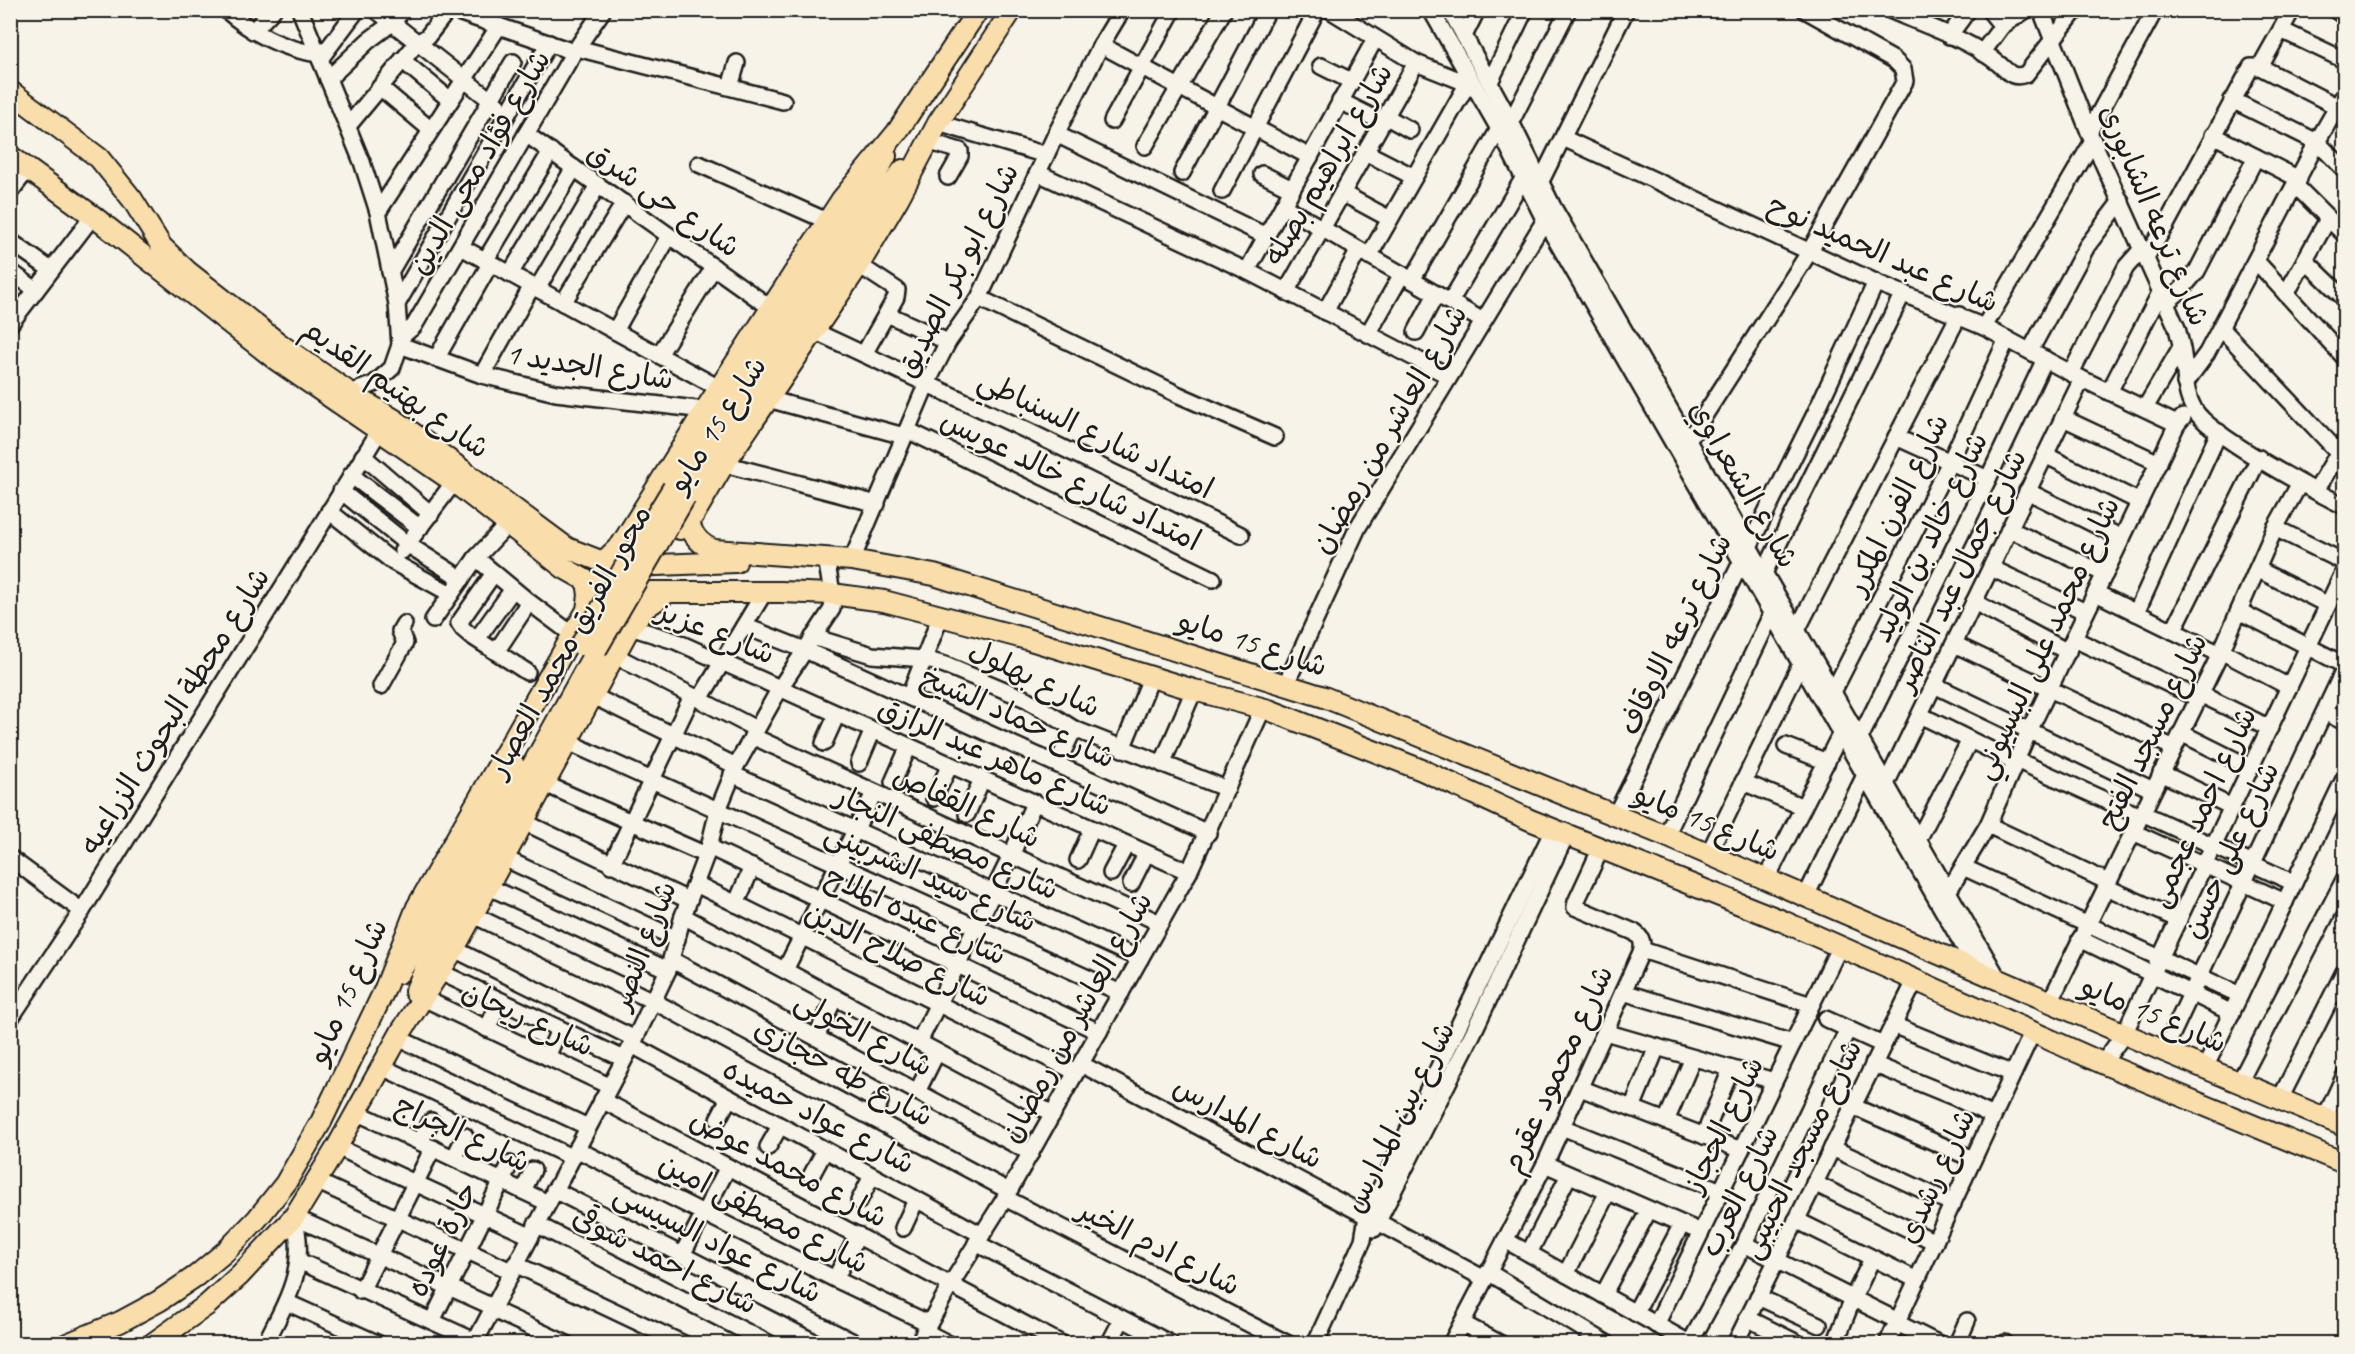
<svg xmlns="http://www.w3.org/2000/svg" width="2355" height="1354" font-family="Caveat,'Playpen Sans Arabic',sans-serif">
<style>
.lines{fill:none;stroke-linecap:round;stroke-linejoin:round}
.minor-casing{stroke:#1c1c1c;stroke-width:20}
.major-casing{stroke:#1c1c1c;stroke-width:24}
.minor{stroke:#f7f3e8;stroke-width:15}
.major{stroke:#f9deab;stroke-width:20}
.major-bridge-casing{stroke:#1c1c1c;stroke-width:24;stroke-linecap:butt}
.major-bridge{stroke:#f9deab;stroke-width:20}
.labels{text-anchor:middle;stroke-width:4.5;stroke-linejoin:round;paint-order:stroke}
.street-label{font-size:30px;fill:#1c1c1c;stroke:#f7f3e8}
</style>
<rect width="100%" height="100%" fill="#f7f3e8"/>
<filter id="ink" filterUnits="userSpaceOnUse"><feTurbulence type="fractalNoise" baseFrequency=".0167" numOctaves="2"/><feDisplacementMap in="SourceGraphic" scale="12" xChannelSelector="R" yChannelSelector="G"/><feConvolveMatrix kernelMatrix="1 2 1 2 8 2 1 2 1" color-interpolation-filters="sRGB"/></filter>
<g filter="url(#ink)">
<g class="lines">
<defs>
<g id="minor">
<path d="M226,10c27,24 57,39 92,44"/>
<polyline points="300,10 362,162 378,212 397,304 400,345 392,368 374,384 350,393"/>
<polyline points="376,10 498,106"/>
<polyline points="452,10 574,52"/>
<polyline points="1330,10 1416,63 1474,86"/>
<polyline points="1431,10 1499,129 1545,221 1978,971"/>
<polyline points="1450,10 1511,122 1553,207 1999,980"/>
<path d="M1890,10c36,16 78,29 109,54 10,9 14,15 27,10l50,-64"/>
<polyline points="1989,10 2002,26"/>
<path d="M2041,10l48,122 88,196c2,9 5,18 6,27 3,19 1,37 11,54 14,26 120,82 150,97"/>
<polyline points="2335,10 2344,16"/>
<polyline points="2281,30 2344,60"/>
<polyline points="253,31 273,10"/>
<polyline points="1464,36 1477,10"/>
<polyline points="1949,36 1968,10"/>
<polyline points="1101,45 1310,157"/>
<polyline points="577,48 783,101"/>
<polyline points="1982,53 2002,26 2026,10"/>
<polyline points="320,59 357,10"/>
<polyline points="402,60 450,100"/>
<polyline points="1321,66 1351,81"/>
<polyline points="2260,67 2292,10"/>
<polyline points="328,79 368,41 392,23 403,10"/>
<polyline points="1490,82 1525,10"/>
<polyline points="380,87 431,130"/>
<polyline points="730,87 737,63"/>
<polyline points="2232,100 2317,142 2344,169"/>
<polyline points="1340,101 1382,122"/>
<polyline points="1385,116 1410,130"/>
<polyline points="1112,121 1173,10"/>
<polyline points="1511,122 1568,10"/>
<polyline points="938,123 1046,155"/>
<polyline points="348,126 417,43 427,37 448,10"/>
<polyline points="2089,132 2155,10"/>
<polyline points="526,134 771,308"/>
<polyline points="1056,134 1266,236"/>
<polyline points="2213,135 2299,179"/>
<polyline points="1563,138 1882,285 1984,327 2082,379 2177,424"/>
<polyline points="927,141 960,151 960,156 948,177"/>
<polyline points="1145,146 1224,10"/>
<polyline points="1365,152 1414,177"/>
<polyline points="699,164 827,221"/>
<polyline points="1038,173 1247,271 1449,376"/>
<polyline points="1182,173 1268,10"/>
<polyline points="1262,174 1292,189"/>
<polyline points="1541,181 1626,10"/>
<polyline points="2295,185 2344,234"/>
<polyline points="1222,191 1317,10"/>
<polyline points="10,192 28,169"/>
<polyline points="1342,193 1390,219"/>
<polyline points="1283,206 1483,321"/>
<polyline points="378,212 499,26"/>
<polyline points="10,241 51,270"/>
<polyline points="461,247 719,388"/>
<polyline points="1369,256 1468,83"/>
<polyline points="2146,257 2166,225 2251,67 2260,67 2338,107"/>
<polyline points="2305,260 2344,298"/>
<polyline points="485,261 551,151"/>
<polyline points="2256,261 2344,357"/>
<polyline points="859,265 897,290 896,297 864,354"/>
<polyline points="10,271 36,290"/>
<polyline points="1247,271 1375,39"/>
<polyline points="390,272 513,62"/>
<polyline points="510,274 574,168"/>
<polyline points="1412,280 1499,129"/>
<polyline points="537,289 598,185"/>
<polyline points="1286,292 1416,63"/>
<polyline points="2286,294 2328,219"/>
<polyline points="979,298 1179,395 1275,437"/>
<polyline points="1450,302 1524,177"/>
<polyline points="563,303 624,203"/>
<polyline points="2166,303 2181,290 2197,271 2256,157"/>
<polyline points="397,304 549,43"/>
<polyline points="1325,312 1359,250"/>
<polyline points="887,314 948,342"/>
<polyline points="10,324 93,216"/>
<polyline points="1984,327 2093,141"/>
<polyline points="2221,328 2339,453"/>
<polyline points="615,331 669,236"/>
<polyline points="814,331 1028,431 1241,535"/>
<polyline points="1416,332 1436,294"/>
<polyline points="1368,334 1402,274"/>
<polyline points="400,338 414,326 574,52 603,10"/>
<polyline points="400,345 482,375 556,393 705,410"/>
<polyline points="2030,351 2087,246 2121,201"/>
<polyline points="659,355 714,267"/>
<polyline points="436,359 490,264"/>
<polyline points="2071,373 2126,267 2142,249"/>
<polyline points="482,375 532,286"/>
<polyline points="2185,383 2207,353 2317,142 2344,95"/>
<polyline points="2109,392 2161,291"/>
<polyline points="768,399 904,436"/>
<polyline points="2145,408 2181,347"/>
<polyline points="2063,418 2159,463"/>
<polyline points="907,430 1213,579"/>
<polyline points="1896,437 1988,479"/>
<polyline points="1688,441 1810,251 1905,81 1903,69 1894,60 1805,10"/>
<polyline points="2045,455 2140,502"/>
<polyline points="363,456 431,514"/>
<polyline points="724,464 877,504"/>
<polyline points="351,475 420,528"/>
<polyline points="341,491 407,544 462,579"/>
<polyline points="2027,491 2122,538"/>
<polyline points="2316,491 2344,443"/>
<polyline points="329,511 393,562 451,594"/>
<polyline points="2275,528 2344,562"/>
<polyline points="2009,529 2105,574"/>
<polyline points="402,551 454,482"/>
<polyline points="476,558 529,602 573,635"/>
<polyline points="852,560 927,383 948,342 979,298 1056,134 1101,45 1122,10"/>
<polyline points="1991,568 2086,612"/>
<polyline points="2257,569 2328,605"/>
<polyline points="494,573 459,623 463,629 470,635 527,672"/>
<polyline points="1764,573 1903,293"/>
<polyline points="2096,593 2220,654"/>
<polyline points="1974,602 2068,652"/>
<polyline points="2239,611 2344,665"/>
<polyline points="2136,613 2219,432"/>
<polyline points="433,620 476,558 508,524"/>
<polyline points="744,626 805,650 1208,833"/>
<polyline points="630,627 675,641 1189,872"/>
<polyline points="1797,630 1959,315"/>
<polyline points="2173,631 2259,458"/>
<polyline points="813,637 872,655 924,659 945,665 1026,699 1074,729 1227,789"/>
<polyline points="477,639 513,589"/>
<polyline points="2074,639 2198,698"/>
<polyline points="1954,644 2174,748"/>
<polyline points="2221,651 2289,687"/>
<polyline points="496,652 529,602"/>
<polyline points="616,656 756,729"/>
<polyline points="1286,684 1358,527 1548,215"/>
<polyline points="1934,685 2153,790"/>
<polyline points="381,686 405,643 400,631 404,624"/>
<polyline points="1833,692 1950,462 2007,339"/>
<polyline points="2200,694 2270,728"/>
<polyline points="593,696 736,766"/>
<polyline points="909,697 941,615"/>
<polyline points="700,699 765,591"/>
<polyline points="2325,712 2344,722"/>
<polyline points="1920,715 2015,762"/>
<polyline points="2181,733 2251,768"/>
<polyline points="752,736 1160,923"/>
<polyline points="1860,738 1988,479 2045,359"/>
<polyline points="568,742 1121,993"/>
<polyline points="824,743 837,714"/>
<polyline points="1786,746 1827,762"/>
<polyline points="1122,749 1151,678"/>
<polyline points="2016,760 2140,816"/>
<polyline points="859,763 873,730"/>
<polyline points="1057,764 1074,729"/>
<polyline points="1162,764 1194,690"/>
<polyline points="2161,773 2232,807"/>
<polyline points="732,774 1140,959"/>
<polyline points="893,782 909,746"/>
<polyline points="1743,782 1803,807"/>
<polyline points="545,784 706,855"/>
<polyline points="1886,784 2082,379"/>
<polyline points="934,798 950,765"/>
<polyline points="2142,813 2294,883"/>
<polyline points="967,814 982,779"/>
<polyline points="1615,816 1815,414 1876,282"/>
<polyline points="524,822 688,900"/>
<polyline points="1988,825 2108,882"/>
<polyline points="2133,832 2285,902"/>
<polyline points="1666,836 1772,613"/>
<polyline points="1918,840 1970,740"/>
<polyline points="709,847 1099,1032"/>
<polyline points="1708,855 1801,663"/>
<polyline points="10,858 82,911"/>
<polyline points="504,858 677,939"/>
<polyline points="1078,860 1092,829"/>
<polyline points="611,865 692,696"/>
<polyline points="1963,867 2240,995"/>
<polyline points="1111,873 1126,845"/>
<polyline points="1766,880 1841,733"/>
<polyline points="696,884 1076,1072"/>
<polyline points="1131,884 1146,854"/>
<polyline points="489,887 668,970"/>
<polyline points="2106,887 2179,920"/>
<polyline points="1948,892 1988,825 2029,731 2177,424 2183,417"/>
<polyline points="1806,896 1865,775"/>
<polyline points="736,904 752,867"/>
<polyline points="473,915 653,1001 1009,1191"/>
<polyline points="683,916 1053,1114"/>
<polyline points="2080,939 2232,1013"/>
<polyline points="454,949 635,1039"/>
<polyline points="1642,950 1811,1005"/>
<polyline points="672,960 1031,1153"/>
<polyline points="785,970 874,793"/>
<polyline points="440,972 624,1059"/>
<polyline points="1623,992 1793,1043"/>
<polyline points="423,998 609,1086"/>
<polyline points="2050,1002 2220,654 2275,528 2300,483"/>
<polyline points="10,1019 82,911 380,430"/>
<polyline points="1826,1019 1883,1045"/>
<polyline points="1893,1025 2013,1074"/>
<polyline points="487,1029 500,1001"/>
<polyline points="1605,1032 1774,1081"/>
<polyline points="816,1037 835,997"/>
<polyline points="398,1038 588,1127"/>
<polyline points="919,1042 1011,856 1034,803"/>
<polyline points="632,1045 982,1235"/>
<polyline points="2164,1051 2344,670"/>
<polyline points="547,1057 559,1030"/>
<polyline points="2103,1063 2124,1034 2344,571"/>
<polyline points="1081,1064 1485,1279"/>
<polyline points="1873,1064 1954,1097 1993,1116"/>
<polyline points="382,1067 571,1157"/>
<polyline points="2205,1068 2344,779"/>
<polyline points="2239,1083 2344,880"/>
<polyline points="1580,1088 1741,1150"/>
<polyline points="917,1092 937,1052"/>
<polyline points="2280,1099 2344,972"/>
<polyline points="602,1100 1062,1344"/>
<polyline points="1852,1106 1973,1159"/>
<polyline points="1632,1108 1657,1047"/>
<polyline points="356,1112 548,1203"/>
<polyline points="872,1117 880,1102"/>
<polyline points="2325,1118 2344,1077"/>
<polyline points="718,1119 729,1098"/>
<polyline points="1666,1121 1693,1058"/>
<polyline points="1562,1127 1721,1191"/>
<polyline points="1704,1136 1731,1069"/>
<polyline points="420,1142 431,1121"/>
<polyline points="337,1147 530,1236"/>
<polyline points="768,1147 780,1126"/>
<polyline points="1832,1148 1953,1204"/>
<polyline points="576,1149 835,1279 928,1323"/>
<polyline points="454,1158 465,1136"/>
<polyline points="1545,1164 1701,1232"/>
<polyline points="811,1176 825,1150"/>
<polyline points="316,1181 511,1271"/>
<polyline points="1814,1183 1935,1242"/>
<polyline points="554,1190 857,1344"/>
<polyline points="523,1191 533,1170"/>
<polyline points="1005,1198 1288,1344"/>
<polyline points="859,1201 872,1176"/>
<polyline points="294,1217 493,1307"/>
<polyline points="1796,1220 1917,1280"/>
<polyline points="536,1224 770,1344"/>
<polyline points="903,1228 916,1200"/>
<polyline points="1374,1229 1473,1033 1566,835"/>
<polyline points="1505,1240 1691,1344"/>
<polyline points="976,1243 1171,1344"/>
<polyline points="1744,1244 1898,1321"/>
<polyline points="1529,1253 1569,1175"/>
<polyline points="682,1255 728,1167"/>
<polyline points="299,1261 475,1341"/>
<polyline points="515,1264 684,1344"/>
<polyline points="1488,1272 1608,1344"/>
<polyline points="1566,1274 1608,1192"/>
<polyline points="835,1279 858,1235"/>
<polyline points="361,1291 433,1148"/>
<polyline points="1603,1295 1649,1210"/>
<polyline points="1758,1297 1819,1325"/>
<polyline points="286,1302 379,1344"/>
<polyline points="491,1309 567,1344"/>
<polyline points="1635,1313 1682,1224"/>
<polyline points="1747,1318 1799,1344"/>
<polyline points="432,1321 510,1164"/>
<polyline points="1462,1323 1501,1344"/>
<polyline points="1897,1323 1939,1344"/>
<polyline points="1656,1325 1840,946"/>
<polyline points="924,1331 949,1344"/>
<polyline points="170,1332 179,1344"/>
<polyline points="1690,1343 1744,1244 1848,1029"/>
<path d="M265,1344c22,-44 43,-76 29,-127"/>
<polyline points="474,1344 635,1039 668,970 683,916 709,847 718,810 736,766 780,688 832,609 833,599 826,558"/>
<polyline points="918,1344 951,1284 1005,1198 1189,872 1263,708"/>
<polyline points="1109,1344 1122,1319"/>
<polyline points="1315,1344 1363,1240 1367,1216 1553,830"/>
<path d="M1451,1344l94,-180 97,-214c1,-9 -1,-13 -8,-18l-59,-25 1,-5 25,-54"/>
<polyline points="1735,1344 1916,979"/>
<polyline points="1835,1344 1853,1298 1872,1259"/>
<polyline points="1887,1344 2033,1031"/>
<polyline points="1957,1344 1967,1321"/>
<polyline points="2005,1344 2005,1343"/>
</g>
<g id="major">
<polyline points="10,91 99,158 132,199 162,247 187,271 281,345 350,393 395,420 567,548 603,562 631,566 736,562"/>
<polyline points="10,156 93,216 275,359 454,482 564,568 587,581 636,592 781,592 832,594 884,601 1027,639 1194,690 1269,710 1422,770 1530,820 1780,920 2109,1066 2344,1163"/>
<polyline points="673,488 868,189 886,156"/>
<polyline points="685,497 864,222 903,170"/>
<path d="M689,523c4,14 12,22 25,27l138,10 82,15 390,122 342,139 498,215 180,75"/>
<polyline points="680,529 689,523 724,464 859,265 898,199 938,123 1012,10"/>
<polyline points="603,562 621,545 705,410 842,199 897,132 978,10"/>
<polyline points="399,973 415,949 441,896 514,765"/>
<polyline points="415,992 429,960 503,819 596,650"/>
<polyline points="67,1344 120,1322 159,1301 196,1276 226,1251 257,1219 285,1184 321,1122 384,991 417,907 587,610 589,595 587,581"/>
<polyline points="152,1344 207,1305 240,1275 294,1217 337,1147 401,1032 454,949 630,627 645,608 667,593"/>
</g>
</defs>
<use href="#minor" class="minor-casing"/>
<use href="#major" class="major-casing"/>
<use href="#minor" class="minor"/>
<use href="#major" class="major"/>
<defs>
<g id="major-bridge">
<polyline points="581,645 623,570 673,488"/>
<polyline points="596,650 685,497"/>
</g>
</defs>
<use href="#major-bridge" class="major-bridge-casing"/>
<use href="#major-bridge" class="major-bridge"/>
</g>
</g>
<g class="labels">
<g class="street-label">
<text transform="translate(479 162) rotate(-60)" y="10">شارع فؤاد محى الدين</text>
<text transform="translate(1328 164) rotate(-60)" y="10">شارع ابراهيم بصله</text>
<text transform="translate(664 199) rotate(35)" y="10">شارع حى شرق</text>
<text transform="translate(2155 215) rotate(67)" y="10">شارع ترعه الشابورى</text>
<text transform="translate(1883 253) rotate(24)" y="10">شارع عبد الحميد نوح</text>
<text transform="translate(957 270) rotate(-63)" y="10">شارع ابو بكر الصديق</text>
<text transform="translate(590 366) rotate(9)" y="10">شارع الجديد 1</text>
<text transform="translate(396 388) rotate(35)" y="10">شارع بهتيم القديم</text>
<text transform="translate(717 424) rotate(-57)" y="10">شارع 15 مايو</text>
<text transform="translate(1389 429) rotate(-60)" y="10">شارع العاشر من رمضان</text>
<text transform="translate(1096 434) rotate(26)" y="10">امتداد شارع السنباطي</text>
<text transform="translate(1071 480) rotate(26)" y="10">امتداد شارع خالد عويس</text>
<text transform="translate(1744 484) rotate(60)" y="10">شارع الشعراوي</text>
<text transform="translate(1897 504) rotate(-64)" y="10">شارع الفرن المكرر</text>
<text transform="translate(1929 537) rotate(-64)" y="10">شارع خالد بن الوليد</text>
<text transform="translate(1960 570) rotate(-64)" y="10">شارع جمال عبد الناصر</text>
<text transform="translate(716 632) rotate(22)" y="10">شارع عزيز</text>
<text transform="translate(1675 634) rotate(-64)" y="10">شارع ترعه الاوقاف</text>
<text transform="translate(2046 638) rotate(-65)" y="10">شارع محمد على البسيوني</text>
<text transform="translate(569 641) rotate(-61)" y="10">محور الفريق محمد العصار</text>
<text transform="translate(1253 643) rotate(18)" y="10">شارع 15 مايو</text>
<text transform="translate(1035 678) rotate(26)" y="10">شارع بهلول</text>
<text transform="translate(174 711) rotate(-58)" y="10">شارع محطة البحوث الزراعيه</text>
<text transform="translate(1018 717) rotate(24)" y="10">شارع حماد الشيخ</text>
<text transform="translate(2152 731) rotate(-64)" y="10">شارع مسجد الفتح</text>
<text transform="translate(995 756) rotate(24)" y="10">شارع ماهر عبد الرازق</text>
<text transform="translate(967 806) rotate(25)" y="10">شارع القفاص</text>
<text transform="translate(2202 807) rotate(-65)" y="10">شارع احمد عجمى</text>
<text transform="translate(1707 822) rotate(23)" y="10">شارع 15 مايو</text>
<text transform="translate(947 842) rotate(24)" y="10">شارع مصطفى النجار</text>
<text transform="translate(2230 850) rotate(-65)" y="10">شارع على حسن</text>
<text transform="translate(931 877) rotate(24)" y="10">شارع سيد الشربينى</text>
<text transform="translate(916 915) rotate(25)" y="10">شارع عبده الملاح</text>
<text transform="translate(643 945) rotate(-69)" y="10">شارع النصر</text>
<text transform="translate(898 954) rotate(26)" y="10">شارع صلاح الدين</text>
<text transform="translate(347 991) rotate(-66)" y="10">شارع 15 مايو</text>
<text transform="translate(2154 1014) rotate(23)" y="10">شارع 15 مايو</text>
<text transform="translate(1076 1017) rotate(-61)" y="10">شارع العاشر من رمضان</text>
<text transform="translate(528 1018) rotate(25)" y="10">شارع ريحان</text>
<text transform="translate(864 1033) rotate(28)" y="10">شارع الخولى</text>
<text transform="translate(1557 1069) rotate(-65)" y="10">شارع محمود عقرم</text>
<text transform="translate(844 1072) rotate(28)" y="10">شارع طه حجازى</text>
<text transform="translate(819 1116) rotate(28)" y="10">شارع عواد حميده</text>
<text transform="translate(1399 1117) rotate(-63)" y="10">شارع بين المدارس</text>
<text transform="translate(1248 1122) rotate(28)" y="10">شارع المدارس</text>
<text transform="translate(1723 1124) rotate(-64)" y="10">شارع الحجاز</text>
<text transform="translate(463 1133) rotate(25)" y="10">شارع الجراج</text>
<text transform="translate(1801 1149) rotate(-64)" y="10">شارع مسجد الحبيبى</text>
<text transform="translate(789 1168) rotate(28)" y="10">شارع محمد عوض</text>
<text transform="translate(1936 1176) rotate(-65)" y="10">شارع رشدى</text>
<text transform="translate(1739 1191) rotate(-64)" y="10">شارع العرب</text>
<text transform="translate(764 1213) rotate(27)" y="10">شارع مصطفى امين</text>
<text transform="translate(442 1239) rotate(-64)" y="10">حارة عوده</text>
<text transform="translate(718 1243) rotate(27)" y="10">شارع عواد السيسى</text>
<text transform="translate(1159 1247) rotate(27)" y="10">شارع ادم الخير</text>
<text transform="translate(665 1260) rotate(27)" y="10">شارع احمد شوقى</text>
</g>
</g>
<rect width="2355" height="1354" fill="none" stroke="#f7f3e8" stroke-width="36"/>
<rect x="18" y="18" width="2319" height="1318" fill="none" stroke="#1c1c1c" stroke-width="2" filter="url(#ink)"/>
</svg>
